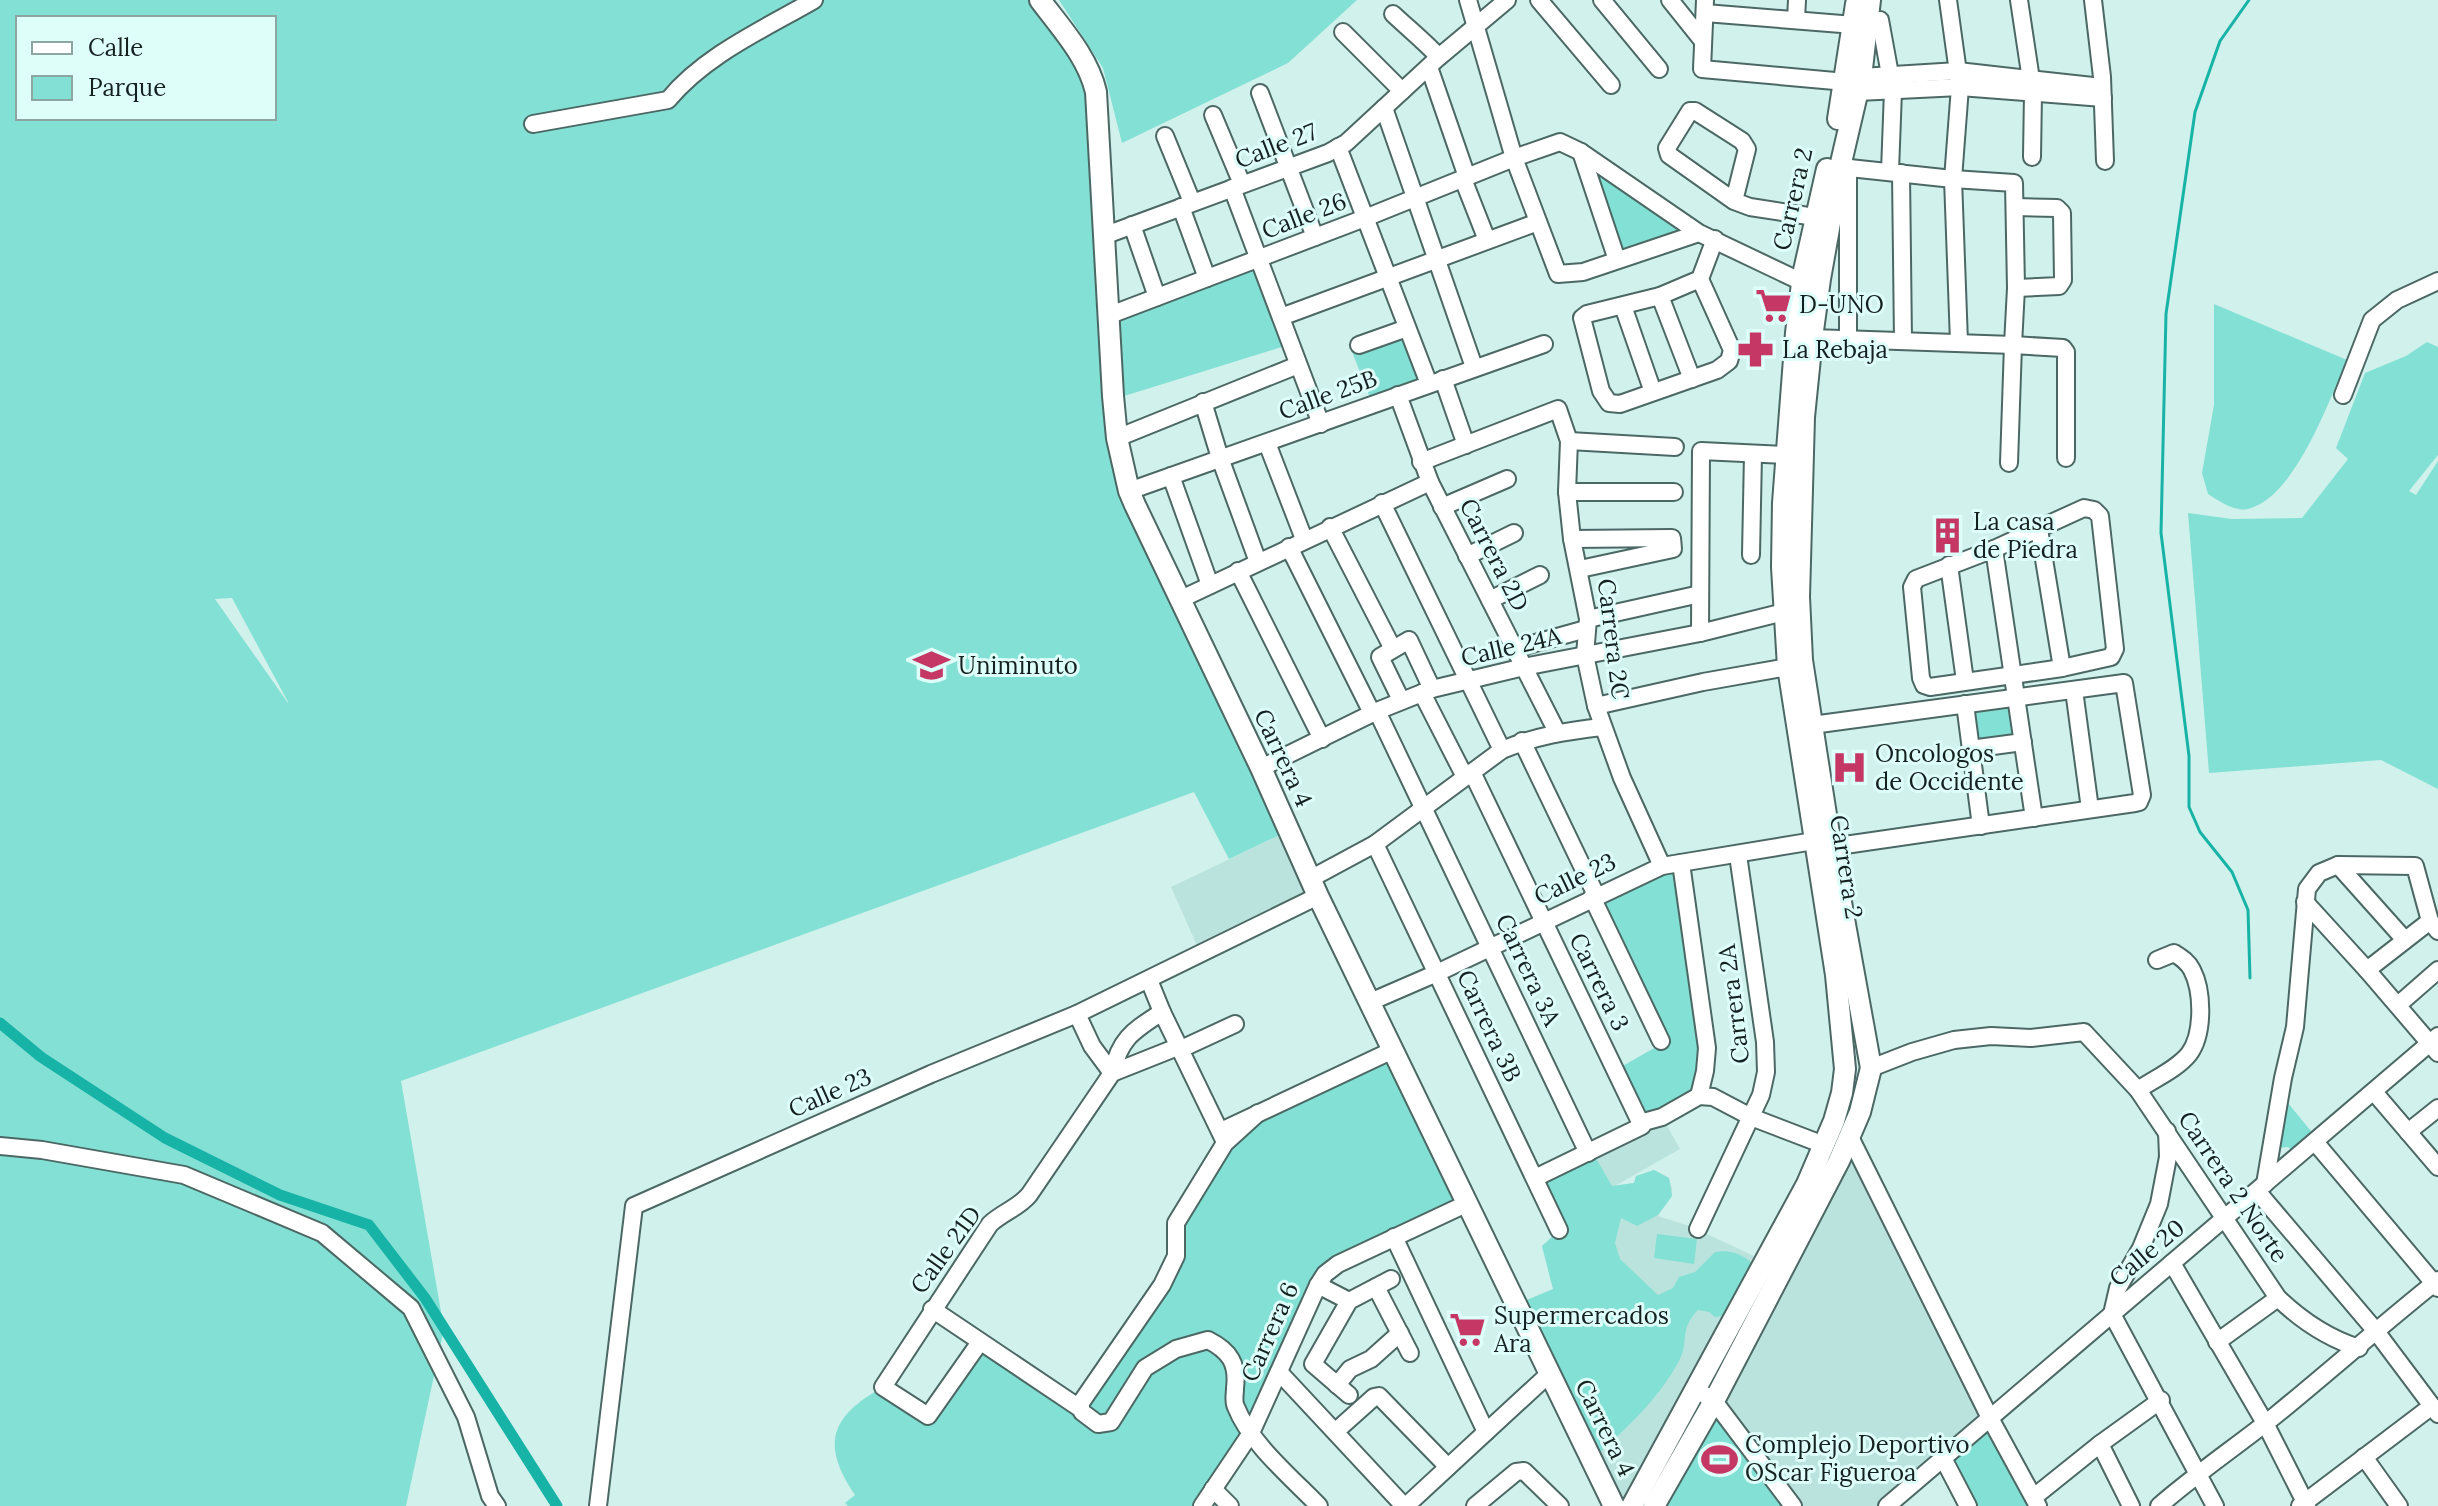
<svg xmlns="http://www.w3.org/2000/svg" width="2438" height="1506" font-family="Lora,serif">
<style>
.built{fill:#bbe3dd}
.green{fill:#83e0d4;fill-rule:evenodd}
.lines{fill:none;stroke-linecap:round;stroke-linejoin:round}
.stream{stroke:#17b3a6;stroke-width:3}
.canal{stroke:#17b3a6;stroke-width:11}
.minor-casing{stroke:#4c6864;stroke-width:20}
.major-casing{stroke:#4c6864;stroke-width:24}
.minor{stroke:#fff;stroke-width:16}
.major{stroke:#fff;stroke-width:20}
.labels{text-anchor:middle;stroke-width:6;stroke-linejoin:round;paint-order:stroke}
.street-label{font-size:24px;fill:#15211f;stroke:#defef9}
.poi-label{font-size:24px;fill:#15211f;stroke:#defef9;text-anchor:start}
</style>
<rect width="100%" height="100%" fill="#d1f1ec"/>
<g class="built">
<polygon points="1288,831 1316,891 1199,950 1171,887"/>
<polygon points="1662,1117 1680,1149 1615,1186 1634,1183 1636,1176 1654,1170 1669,1178 1672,1188 1672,1196 1658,1216 1692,1227 1767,1262 1625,1506 1522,1302 1553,1289 1542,1246 1562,1228 1539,1178"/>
<polygon points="1850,1137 1990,1418 1887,1506 1793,1506 1714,1401"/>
</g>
<g class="green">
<path d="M0,0h1037l59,92 21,346 134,333 37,60 -59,28 -35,-67 -793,289 43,248 -38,177h-406zM18,18h256v100h-256zM232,598l56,104v1l-73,-104z"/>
<polygon points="1059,0 1357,0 1288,63 1122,143 1103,68"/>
<polygon points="1596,171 1681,233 1621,256 1592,174"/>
<polygon points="1256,268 1285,346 1121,397 1116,319"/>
<path d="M2214,304l133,56c-18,40 -52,138 -99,149 -14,3 -29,-8 -40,-15l-6,-21 12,-68z"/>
<polygon points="1406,331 1424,381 1371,400 1351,349"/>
<polygon points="2427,342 2438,347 2438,455 2409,491 2416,495 2438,461 2438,789 2381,760 2209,773 2188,513 2232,519 2302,518 2348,459 2336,448 2365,373 2406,356"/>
<polygon points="2013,704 2020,743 1974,749 1969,708"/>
<polygon points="1675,869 1702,1066 1694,1092 1642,1118 1619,1068 1665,1042 1598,899"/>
<path d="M1393,1050l75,153 -130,61 -87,169 -49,73h-354l-3,-3 10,-8c-35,-51 -24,-79 28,-108l45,29 52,-74 98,65 84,-122 12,-48 21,-43 63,-81z"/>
<polygon points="2288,1103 2315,1136 2293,1151 2288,1147 2279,1148"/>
<path d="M1594,1155l18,31 22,-3 2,-7 18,-6 15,8 3,18 -14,19 -21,11 -16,-8 -6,25 5,16 38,36 15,-7 6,-11 16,-5 20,-20c15,-3 32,3 40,15l-33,49 -7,1 -6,-5 -11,-2c-20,21 -8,30 -19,51 -20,37 -50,65 -81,93l-76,-152 31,-13 -11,-43 20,-18 -23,-50z"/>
<polygon points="1657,1234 1697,1239 1694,1264 1654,1258"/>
<polygon points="1714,1412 1786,1506 1662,1506"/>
<polygon points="1990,1418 2038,1506 1968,1506 1943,1458"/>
</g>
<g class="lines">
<polyline class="stream" points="2249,0 2220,41 2195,112 2166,314 2161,533 2189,756 2189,807 2200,832 2232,872 2248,910 2250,978"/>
<polyline class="canal" points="0,1023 41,1057 165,1138 280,1195 369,1225 425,1298 557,1506"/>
<defs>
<g id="minor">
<polyline points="1539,0 1611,85"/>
<polyline points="1602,0 1659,69"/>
<polyline points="1670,0 1702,40"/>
<polyline points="1705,0 1702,69 1846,82"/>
<polyline points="1948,0 1960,87 1953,179 1959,342"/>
<polyline points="2019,0 2033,93 2032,157"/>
<polyline points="2093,0 2102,77 2105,161"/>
<polyline points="1705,13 1854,25"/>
<path d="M1393,14c16,15 31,27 46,43"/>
<polyline points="1796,19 1797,0"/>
<polyline points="1880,20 1893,91 1890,171"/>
<polyline points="1343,32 1402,91"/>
<polyline points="1429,67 1467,177"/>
<polyline points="1861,77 1958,71 2102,87"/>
<polyline points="1858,92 1960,87 2103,98"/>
<polyline points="1260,93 1315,237"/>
<polyline points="1384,108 1474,367"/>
<polyline points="1213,115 1242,184"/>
<path d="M533,124l135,-24c37,-45 96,-71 146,-100"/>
<polyline points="1165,136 1192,202"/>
<polyline points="1338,147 1429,384"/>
<polyline points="1581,152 1617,260"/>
<polyline points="1848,167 1848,339"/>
<polyline points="1901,173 1903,341"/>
<polyline points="1463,179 1487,240"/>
<polyline points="1232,188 1321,424"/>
<polyline points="1734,201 1747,149 1742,141 1695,111 1690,111 1667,148 1669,155 1734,201 1750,207 1815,217"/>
<polyline points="1181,207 1207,278"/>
<polyline points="2016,207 2057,208 2062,213 2063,280 2059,286 2016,288"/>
<polyline points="1132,225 1157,297"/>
<polyline points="1699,233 1583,272 1558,274 1514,158 1560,142 1581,152 1699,233 1802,282"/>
<polyline points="1106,235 1328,153 1346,143 1439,57 1507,0"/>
<polyline points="1700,279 1732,350 1729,361 1717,370 1620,404 1609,403 1601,391 1582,318 1587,314 1660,296 1700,279 1715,239"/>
<polyline points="1660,296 1692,379"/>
<polyline points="1623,306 1653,392"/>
<polyline points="1110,315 1365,218 1514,158 1468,0"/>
<polyline points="1281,317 1538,222"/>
<polyline points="1812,338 2013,345 2016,288 2014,183 1953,179 1840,167"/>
<polyline points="1359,345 1407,328"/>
<polyline points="1443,379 1466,445"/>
<polyline points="1398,395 1430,482 1557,732"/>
<polyline points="2343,395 2372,320 2397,300 2438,281"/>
<polyline points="1203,402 1220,458 1258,562"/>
<polyline points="1117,438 1298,365"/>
<polyline points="1569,441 1675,447"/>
<polyline points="1267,443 1304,539"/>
<polyline points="1421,462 1558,409 1569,441 1567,492 1572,539 1588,619 1585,655 1596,706 1622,778 1662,866"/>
<polyline points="2009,463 2013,345 2063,348 2066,352 2066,458"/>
<polyline points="1171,476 1210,585"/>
<polyline points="1129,491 1544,344"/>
<polyline points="1567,492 1674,492"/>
<polyline points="1382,503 1502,750"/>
<polyline points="1442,507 1507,479"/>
<polygon points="2084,508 2094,510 2100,516 2115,649 2111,657 2062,668 1930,687 1924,685 1921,678 1912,587 1916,579 1994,549"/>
<polyline points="1330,527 1393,649"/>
<polyline points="2039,529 2062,668"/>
<polyline points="1572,539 1672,538 1673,549 1580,569"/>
<polyline points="1289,547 1372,713"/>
<polyline points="1994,549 2034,818"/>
<polyline points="1751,555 1753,454"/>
<polyline points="1467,556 1514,533"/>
<polyline points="1949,565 1965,681"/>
<polyline points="1238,571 1322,739"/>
<polyline points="1179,600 1430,482"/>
<polyline points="1490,600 1540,575"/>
<polyline points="1588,619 1700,594"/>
<polyline points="1700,633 1701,451 1786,455"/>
<polyline points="1514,649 1586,629"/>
<polyline points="2074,690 2090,809"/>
<polyline points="1422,693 1465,777"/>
<polyline points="1401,700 1380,657 1409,640 1432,689"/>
<polyline points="1965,704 1981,826"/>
<polyline points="1596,706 1703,682 1788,667"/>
<polyline points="1377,711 1588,1153"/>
<polyline points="1812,725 2124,683 2142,795 2139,802 2135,803 1831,847"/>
<polyline points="1522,741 1596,895"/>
<polyline points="1970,749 2023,742"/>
<polyline points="1261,768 1377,711 1432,689 1524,667 1700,633 1784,612"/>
<polyline points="1472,772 1642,1126 1535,1178"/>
<polyline points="1375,844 1559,1230"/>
<polyline points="1681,863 1707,1048 1705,1071 1699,1096"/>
<polyline points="2338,865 2405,940"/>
<path d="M1310,879l65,-35 127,-94c33,-14 65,-19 100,-23"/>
<polyline points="1592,897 1661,1041"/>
<polyline points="2305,902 2367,970 2438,1053"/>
<polyline points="2367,970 2430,921"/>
<polyline points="1149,980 1162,1012 1223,1138"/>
<polyline points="1370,1002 1437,973 1662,866 1814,841"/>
<polyline points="2398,1005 2438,970"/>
<polyline points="1077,1014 1092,1046 1112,1073"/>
<polyline points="1181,1049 1235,1024"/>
<path d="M1871,1068l41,-16 42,-12 37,-4 40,2 53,-6 54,58 140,208c24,23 49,40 81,50"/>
<polyline points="1112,1073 1180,1046"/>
<path d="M2138,1090c16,-11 39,-21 51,-36 15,-20 14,-63 3,-84 -4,-8 -10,-12 -18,-17l-17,7"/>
<polyline points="2374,1092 2438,1167"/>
<polyline points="1640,1123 1662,1117 1699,1096 1713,1097 1751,1117 1824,1145"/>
<polyline points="1221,1131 1393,1050"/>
<polyline points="2408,1132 2438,1108"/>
<polyline points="1850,1137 1990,1418 2038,1506"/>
<polyline points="2315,1142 2438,1288"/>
<polyline points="0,1146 42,1150 184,1175 322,1233 411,1308 466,1417 490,1496 497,1506"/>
<polyline points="2265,1184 2283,1078 2295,1027 2307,889 2319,873 2338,865 2415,866 2430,921 2438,931"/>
<polyline points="2257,1191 2375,1330 2438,1414"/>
<polyline points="1698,1229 1761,1095 1766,1072 1765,1042 1738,855"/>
<polyline points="1394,1237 1486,1432"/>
<polyline points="2172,1263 2265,1423 2307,1506"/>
<polyline points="1318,1285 1349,1301"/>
<polyline points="1376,1287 1410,1353"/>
<polyline points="932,1309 1078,1407 1162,1285 1176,1256 1176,1223 1225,1143 1258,1113"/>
<polyline points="2112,1314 2215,1506"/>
<polyline points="2112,1314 2118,1288 2141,1248 2159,1204 2168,1157 2167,1131"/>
<path d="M980,1342l-52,74 -45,-29 107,-163c13,-12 28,-16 39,-29l83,-122c8,-35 21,-42 50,-61"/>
<polyline points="2217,1342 2278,1298"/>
<polyline points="1279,1372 1404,1506"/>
<polyline points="1337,1385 1350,1369 1371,1359 1400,1333"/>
<polyline points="1349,1395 1313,1364 1349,1301 1391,1279"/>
<polyline points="1705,1395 1714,1401 1793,1506"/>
<path d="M1080,1403l2,9 16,12 13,-2 34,-54 31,-19 32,-9c22,11 30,24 27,48 0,7 -2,13 1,19 14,36 56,71 83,99"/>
<polyline points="1336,1431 1374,1397 1379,1396 1448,1467"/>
<polyline points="2100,1444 2131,1506"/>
<polyline points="2364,1457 2399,1506"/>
<polyline points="1943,1458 1968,1506"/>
<polyline points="1213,1489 1230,1506"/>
<polyline points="2034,1497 2100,1444 2161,1400"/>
<polyline points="598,1506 634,1206 931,1074 1077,1014 1318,896"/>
<polyline points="1202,1506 1251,1433 1318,1285 1325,1274 1338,1264 1468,1203"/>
<polyline points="1406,1506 1549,1374"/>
<polyline points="1475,1506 1516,1472 1524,1471 1560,1506"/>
<polyline points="1887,1506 2438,1036"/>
<path d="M2159,1506c38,-33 78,-60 117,-91 55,-45 107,-91 162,-135"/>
<polyline points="2300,1506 2432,1406"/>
</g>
<g id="major">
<path d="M1040,0c21,28 48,57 56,92l17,304 4,42 12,53 6,14 126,263 57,128 296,610"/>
<polyline points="1838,119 1856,4"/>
<polyline points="1632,1506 1807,1184 1834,1121 1842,1093 1845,1069 1836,975 1788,667 1782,567 1783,503 1796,333 1803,275 1827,169"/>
<polyline points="1654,1506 1714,1401 1839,1161 1860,1112 1871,1068 1831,847 1802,660 1799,597 1804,417 1812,338 1820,279 1840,167 1861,77 1870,0"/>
</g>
</defs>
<use href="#minor" class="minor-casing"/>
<use href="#major" class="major-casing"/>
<use href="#minor" class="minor"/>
<use href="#major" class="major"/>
</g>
<defs>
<symbol id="supermarket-bare" viewBox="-9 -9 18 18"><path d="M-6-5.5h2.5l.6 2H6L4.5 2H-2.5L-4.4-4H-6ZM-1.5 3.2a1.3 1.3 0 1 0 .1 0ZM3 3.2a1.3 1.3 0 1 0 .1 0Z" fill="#c53866" stroke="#defef9" stroke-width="2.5" paint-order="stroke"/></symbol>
<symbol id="pharmacy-bare" viewBox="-9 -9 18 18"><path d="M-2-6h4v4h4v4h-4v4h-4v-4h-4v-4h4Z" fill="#c53866" stroke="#defef9" stroke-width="2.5" paint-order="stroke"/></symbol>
<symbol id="building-bare" viewBox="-9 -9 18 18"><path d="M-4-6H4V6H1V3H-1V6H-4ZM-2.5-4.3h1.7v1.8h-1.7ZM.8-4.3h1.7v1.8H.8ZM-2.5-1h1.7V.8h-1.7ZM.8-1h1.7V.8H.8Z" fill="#c53866" stroke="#defef9" stroke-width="2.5" paint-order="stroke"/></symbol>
<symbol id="university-bare" viewBox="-9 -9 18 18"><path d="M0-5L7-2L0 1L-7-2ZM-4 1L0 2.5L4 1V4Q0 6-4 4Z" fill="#c53866" stroke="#defef9" stroke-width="2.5" paint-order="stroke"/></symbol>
<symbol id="hospital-bare" viewBox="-9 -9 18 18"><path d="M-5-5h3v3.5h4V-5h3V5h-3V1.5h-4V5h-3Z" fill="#c53866" stroke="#defef9" stroke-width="2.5" paint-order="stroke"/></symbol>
<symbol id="stadium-bare" viewBox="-9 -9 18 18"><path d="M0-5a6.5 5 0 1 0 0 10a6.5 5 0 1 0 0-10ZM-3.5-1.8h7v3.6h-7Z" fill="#c53866" stroke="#defef9" stroke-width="2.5" paint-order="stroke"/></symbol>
</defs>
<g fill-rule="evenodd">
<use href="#supermarket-bare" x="1748" y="280" width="51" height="51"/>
<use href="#pharmacy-bare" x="1730" y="324" width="51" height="51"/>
<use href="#building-bare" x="1922" y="510" width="51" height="51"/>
<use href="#university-bare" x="906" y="640" width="51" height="51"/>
<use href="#hospital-bare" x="1824" y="742" width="51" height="51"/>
<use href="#supermarket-bare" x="1442" y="1304" width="51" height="51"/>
<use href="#stadium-bare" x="1694" y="1434" width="51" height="51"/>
</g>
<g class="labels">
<g class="street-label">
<text transform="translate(1276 146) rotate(-21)" y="8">Calle 27</text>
<text transform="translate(1793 199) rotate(-77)" y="8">Carrera 2</text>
<text transform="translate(1304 216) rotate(-21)" y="8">Calle 26</text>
<text transform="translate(1328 395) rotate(-20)" y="8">Calle 25B</text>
<text transform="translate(1494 555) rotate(63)" y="8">Carrera 2D</text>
<text transform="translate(1613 639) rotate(83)" y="8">Carrera 2C</text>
<text transform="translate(1511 647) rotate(-13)" y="8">Calle 24A</text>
<text transform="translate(1283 758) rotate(65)" y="8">Carrera 4</text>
<text transform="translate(1846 867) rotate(81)" y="8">Carrera 2</text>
<text transform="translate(1575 879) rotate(-26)" y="8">Calle 23</text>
<text transform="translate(1528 970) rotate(65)" y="8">Carrera 3A</text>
<text transform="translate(1599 982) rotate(64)" y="8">Carrera 3</text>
<text transform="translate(1734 1004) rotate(-97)" y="8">Carrera 2A</text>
<text transform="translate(1489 1026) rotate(65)" y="8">Carrera 3B</text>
<text transform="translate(830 1093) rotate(-24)" y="8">Calle 23</text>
<text transform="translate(2233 1187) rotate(56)" y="8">Carrera 2 Norte</text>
<text transform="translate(946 1250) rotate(-54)" y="8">Calle 21D</text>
<text transform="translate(2147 1253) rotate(-40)" y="8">Calle 20</text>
<text transform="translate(1270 1332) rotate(-66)" y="8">Carrera 6</text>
<text transform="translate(1605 1428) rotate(64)" y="8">Carrera 4</text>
</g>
<g class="poi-label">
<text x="1799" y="313">D-UNO</text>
<text x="1782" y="358">La Rebaja</text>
<text x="1973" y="530">La casa<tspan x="1973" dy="28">de Piedra</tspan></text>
<text x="958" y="674">Uniminuto</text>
<text x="1875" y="762">Oncologos<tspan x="1875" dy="28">de Occidente</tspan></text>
<text x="1494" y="1324">Supermercados<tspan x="1494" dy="28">Ara</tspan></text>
<text x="1745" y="1453">Complejo Deportivo<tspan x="1745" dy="28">OScar Figueroa</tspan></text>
</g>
</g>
<rect x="16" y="16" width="260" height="104" fill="#defef9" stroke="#8ea6a2" stroke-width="2"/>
<rect x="32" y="42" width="40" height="12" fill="#ffffff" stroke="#8ea6a2" stroke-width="2"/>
<text x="88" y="56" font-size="24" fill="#15211f">Calle</text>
<rect x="32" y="76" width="40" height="24" fill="#83e0d4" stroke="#8ea6a2" stroke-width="2"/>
<text x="88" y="96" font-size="24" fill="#15211f">Parque</text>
</svg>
